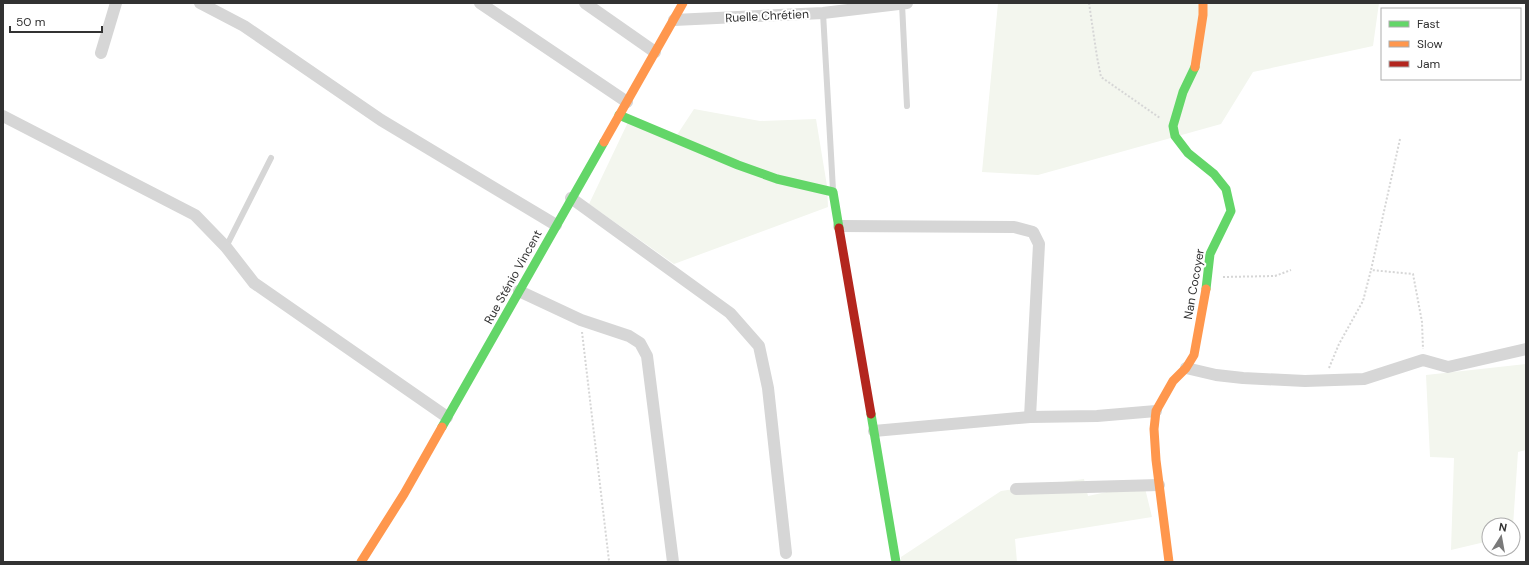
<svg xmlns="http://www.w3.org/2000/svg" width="1529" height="565" font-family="'DM Sans',sans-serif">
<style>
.green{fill:#f3f6ee}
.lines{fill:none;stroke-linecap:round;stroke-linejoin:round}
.path{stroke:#d6d6d6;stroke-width:2;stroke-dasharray:2 2;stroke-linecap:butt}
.lane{stroke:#d6d6d6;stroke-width:6}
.street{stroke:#d6d6d6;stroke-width:12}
.fast{stroke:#63d668;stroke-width:9}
.slow{stroke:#ff974d;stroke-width:9}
.jam{stroke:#b3261e;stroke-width:9}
.labels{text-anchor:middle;stroke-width:4;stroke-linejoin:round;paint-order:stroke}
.street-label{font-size:12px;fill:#323232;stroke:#fff}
</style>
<rect width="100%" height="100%" fill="#fff"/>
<g class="green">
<polygon points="998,3 1379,3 1373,46 1253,72 1221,124 1038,175 982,172"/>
<polygon points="694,109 760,121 816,119 827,186 828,207 674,264 589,204 630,118 675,138"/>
<polygon points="1526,364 1526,450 1518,452 1513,526 1489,525 1489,541 1451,550 1454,458 1430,457 1426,375"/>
<polygon points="1084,479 1088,496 1144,484 1152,517 1015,539 1017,562 901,562 901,557 1001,491"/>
</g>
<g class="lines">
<g class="path">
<polyline points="1089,3 1097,57 1101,77 1160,118"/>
<polyline points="1400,139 1371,270 1413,274 1422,322 1423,349"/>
<polyline points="1223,277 1275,276 1291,270"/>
<polyline points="582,332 609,561"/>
<polyline points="1329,368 1339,344 1363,301 1371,270"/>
</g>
<g class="lane">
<polyline points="902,4 907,106"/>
<polyline points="823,13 833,190"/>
<polyline points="226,247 271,158"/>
</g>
<g class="street">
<polyline points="200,3 244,26 381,120 556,225"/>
<polyline points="480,3 627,102"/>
<polyline points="585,3 655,52"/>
<polyline points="674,20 823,13 907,3"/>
<polyline points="101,53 116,3"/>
<polyline points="3,116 195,215 226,247 254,283 447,417"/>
<polyline points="571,198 730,313 759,346 768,388 786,553"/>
<polyline points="839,226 1014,227 1033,232 1039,244 1030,417"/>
<polyline points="519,291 581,320 629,336 640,343 647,356 673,562"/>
<polyline points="1186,368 1216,375 1243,378 1305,381 1364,379 1423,360 1448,367 1526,349"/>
<polyline points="874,431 1030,417 1097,416 1156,411"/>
<polyline points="1016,489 1159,485"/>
</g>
<g class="fast">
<polyline points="1195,67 1183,92 1173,126 1175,136 1188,153 1214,174 1226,189 1231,211 1210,254 1206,289"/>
<polyline points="619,115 738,165 777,179 833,192 839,228"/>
<polyline points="871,414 896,562"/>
<polyline points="442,427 604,142"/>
</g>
<g class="slow">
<polyline points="1195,67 1203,15 1203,3"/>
<polyline points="604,142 683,3"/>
<polyline points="361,562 404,494 442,427"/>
<polyline points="1169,562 1156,460 1154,429 1156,411 1173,381 1186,368 1194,355 1206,289"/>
</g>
<polyline class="jam" points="839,228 871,414"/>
</g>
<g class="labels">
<g class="street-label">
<text transform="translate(767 16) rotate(-3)" y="4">Ruelle Chrétien</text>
<text transform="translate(513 277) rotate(-61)" y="4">Rue Sténio Vincent</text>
<text transform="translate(1194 284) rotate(-80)" y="4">Nan Cocoyer</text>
</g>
</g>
<rect width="1529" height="565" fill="none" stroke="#323232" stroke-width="8"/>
<rect x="1381" y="8" width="140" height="72" fill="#ffffff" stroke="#adadad"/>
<rect x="1389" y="21" width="20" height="6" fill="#63d668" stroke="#adadad"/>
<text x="1417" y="28" font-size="12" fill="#323232">Fast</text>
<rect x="1389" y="41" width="20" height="6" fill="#ff974d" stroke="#adadad"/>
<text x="1417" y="48" font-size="12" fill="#323232">Slow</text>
<rect x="1389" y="61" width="20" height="6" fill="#b3261e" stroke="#adadad"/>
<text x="1417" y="68" font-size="12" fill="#323232">Jam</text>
<g transform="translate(1501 537) rotate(11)"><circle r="19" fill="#ffffff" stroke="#adadad"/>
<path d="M0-3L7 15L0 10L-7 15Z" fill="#7a7a7a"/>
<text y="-6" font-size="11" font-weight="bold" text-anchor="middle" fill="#323232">N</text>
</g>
<path d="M10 26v6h92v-6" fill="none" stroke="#323232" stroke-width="2"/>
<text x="16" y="26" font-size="12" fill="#323232" stroke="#ffffff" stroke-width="3" paint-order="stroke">50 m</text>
</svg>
